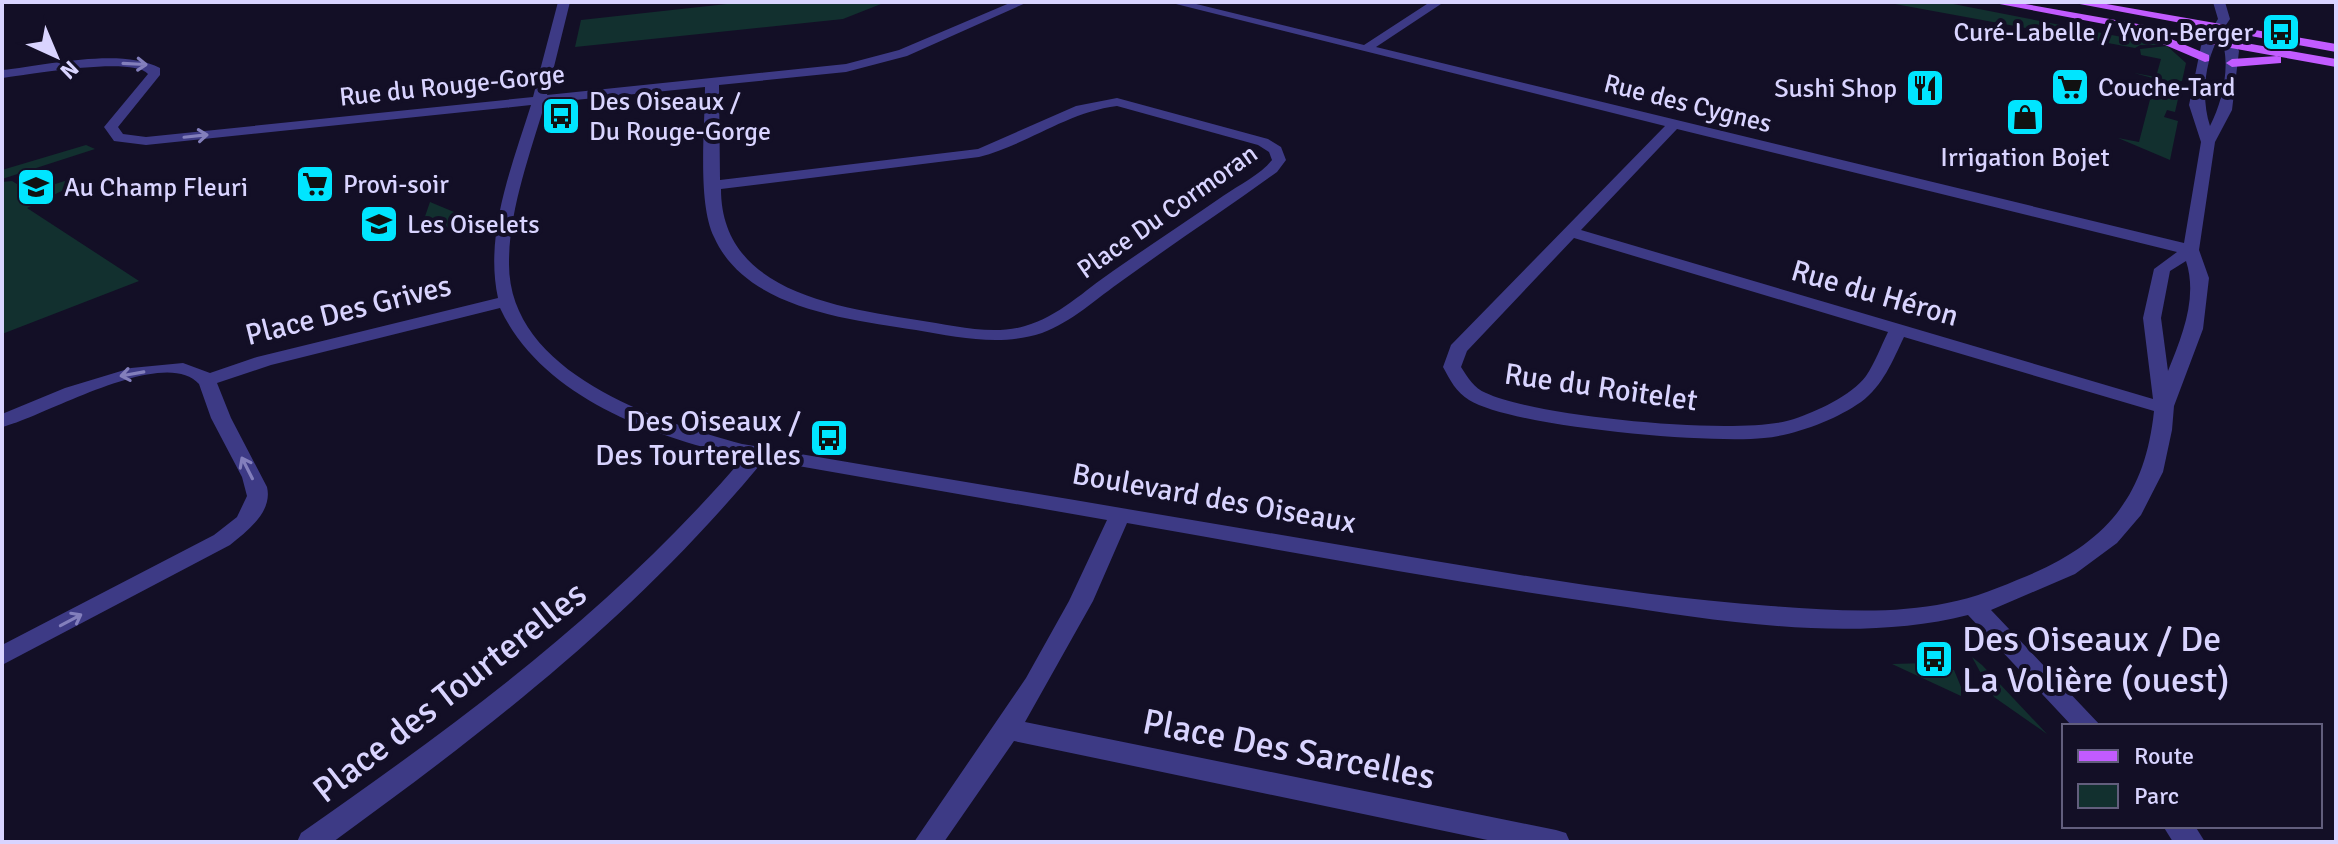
<svg xmlns="http://www.w3.org/2000/svg" width="2338" height="844" font-family="Signika,sans-serif">
<style>
.green{fill:#12302f}
.lines{fill:none;stroke-linecap:round;stroke-linejoin:round}
.minor{fill:#3d3a85;fill-rule:evenodd}
.major{fill:#c25bff;fill-rule:evenodd}
.oneway{stroke:#837fbc}
.labels{text-anchor:middle;stroke-width:8;stroke-linejoin:round;paint-order:stroke}
.far-poi-label{font-size:26px;fill:#d9d4ff;stroke:#130f26;text-anchor:start}
.far-street-label{font-size:26px;fill:#d9d4ff;stroke:#130f26}
.street-label{font-size:30px;fill:#d9d4ff;stroke:#130f26}
.poi-label{font-size:30px;fill:#d9d4ff;stroke:#130f26;text-anchor:end}
.near-poi-label{font-size:36px;fill:#d9d4ff;stroke:#130f26;text-anchor:start}
.near-street-label{font-size:36px;fill:#d9d4ff;stroke:#130f26}
</style>
<rect width="100%" height="100%" fill="#130f26"/>
<g class="green">
<polygon points="745,2 886,2 843,19 575,47 581,20"/>
<polygon points="1884,2 1943,2 2163,45 2140,45 2135,48"/>
<polygon points="2167,46 2186,63 2182,81 2171,83 2134,73 2156,77 2161,59 2141,55 2140,49"/>
<polygon points="2140,86 2164,91 2178,99 2175,112 2167,110 2164,117 2178,121 2170,160 2118,138 2139,142 2152,92 2130,87"/>
<polygon points="86,145 95,149 2,179 2,170"/>
<polygon points="71,179 80,182 27,208 139,281 2,334 2,182 12,181 30,192"/>
<polygon points="430,202 454,212 450,227 420,231"/>
<polygon points="1972,657 1982,665 2047,734 1994,697"/>
<polygon points="1928,663 1933,670 1954,670 1961,687 1961,696 1892,664"/>
</g>
<g class="lines">
<g class="minor">
<path d="M558,2h12l-23,93 299,-31 53,-14 113,-48h16l-121,54 -61,16 -127,13 1,95 258,-31 98,-43 41,-8 151,41 13,8 5,13 -9,12c-51,37 -103,71 -154,108 -26,18 -51,42 -81,53 -42,14 -84,4 -126,-3 -68,-11 -170,-21 -202,-93 -17,-35 -9,-110 -9,-150l-160,16c-15,51 -36,107 -36,160 -1,110 147,158 233,181 229,39 458,77 687,116 114,19 227,38 342,46 57,4 119,9 176,-3 28,-5 53,-16 80,-27 78,-33 118,-78 127,-165l-250,-74c-11,23 -21,49 -43,65 -26,18 -65,33 -97,36 -55,6 -251,-11 -295,-38 -13,-8 -19,-20 -26,-33l8,-22 214,-219 -497,-124h20l176,43 66,-43h14l-68,45 808,196 17,-101 -12,-37 12,-59 17,-27 -5,-17h12l5,17 -4,6 13,26 -7,59 -17,32 -16,108 10,28 -6,51 -29,77 -2,24 -9,42 -22,43 -24,28 -42,31 -84,36 110,116h-29l-104,-111c-114,29 -248,6 -362,-11 -160,-23 -320,-53 -479,-81l-34,78 -68,121 531,108 10,3 4,9h-73l-483,-101 -70,101h-30l112,-164 43,-77 38,-81 -343,-60c-129,156 -269,264 -431,382h-36l4,-9c163,-114 312,-223 443,-376 -89,-19 -203,-60 -244,-149l-229,57 -54,18 14,35 36,69c6,25 -20,44 -37,58l-228,120v-20l212,-110 23,-18 10,-21 -5,-19 -31,-59 -12,-34c-35,-39 -155,33 -197,43v-13l63,-26 66,-20 52,-5 27,10 47,-16 241,-59c-14,-64 14,-132 33,-193l-385,40 -32,-4 -10,-14 44,-53c-16,-18 -119,1 -146,4v-8c43,-4 118,-23 158,-2v7l-42,52 5,7 23,3 387,-40zM2220,36c12,25 3,65 -10,90 -9,-27 -6,-66 10,-90zM1117,106l141,39 11,7 3,8c-12,15 -33,25 -49,36 -36,25 -74,50 -110,75 -28,19 -55,46 -88,55 -34,10 -73,-1 -108,-6 -79,-13 -196,-28 -196,-131l258,-32c48,-12 88,-45 138,-51zM1677,129l500,123 -23,17 -11,49 10,81 -572,-169zM1574,238l314,94c-7,14 -13,31 -22,44 -15,20 -49,35 -72,43 -52,18 -258,-2 -308,-26 -12,-5 -18,-15 -25,-26l6,-16zM2186,261c12,37 -4,75 -18,110l-7,-53 9,-47z"/>
<polygon points="2163,826 2195,826 2205,842 2173,842"/>
</g>
<g class="major">
<polygon points="1989,2 2014,2 2336,59 2336,67 2164,36 2209,55 2209,61 2205,62 2158,42 2156,39 2162,35"/>
<polygon points="2069,2 2095,2 2336,44 2336,52"/>
<polygon points="2277,56 2281,57 2281,63 2232,67 2226,63 2232,59"/>
</g>
</g>
<defs><path id="oneway-shaft" d="M-6 0H5M1.5-3L5.5 0L1.5 3" fill="none" stroke-width="1.6" stroke-linecap="round" stroke-linejoin="round" transform="scale(2)"/></defs>
<g class="oneway">
<use href="#oneway-shaft" transform="translate(135 64) rotate(3)"/>
<use href="#oneway-shaft" transform="translate(196 136) rotate(-6)"/>
<use href="#oneway-shaft" transform="translate(132 374) rotate(170)"/>
<use href="#oneway-shaft" transform="translate(247 468) rotate(-117)"/>
<use href="#oneway-shaft" transform="translate(71 620) rotate(-28)"/>
</g>
<defs>
<symbol id="bus-square" viewBox="-11 -11 22 22"><rect x="-9" y="-9" width="18" height="18" rx="4" fill="#00e5ff" stroke="#130f26"/><path d="M-5-6H5V4H4V6H2V4H-2V6H-4V4H-5ZM-3.5-4V0h7V-4ZM-3.5 1.2v1.5H-2V1.2ZM2 1.2v1.5H3.5V1.2Z" fill="#111"/></symbol>
<symbol id="supermarket-square" viewBox="-11 -11 22 22"><rect x="-9" y="-9" width="18" height="18" rx="4" fill="#00e5ff" stroke="#130f26"/><path d="M-6-5.5h2.5l.6 2H6L4.5 2H-2.5L-4.4-4H-6ZM-1.5 3.2a1.3 1.3 0 1 0 .1 0ZM3 3.2a1.3 1.3 0 1 0 .1 0Z" fill="#111"/></symbol>
<symbol id="restaurant-square" viewBox="-11 -11 22 22"><rect x="-9" y="-9" width="18" height="18" rx="4" fill="#00e5ff" stroke="#130f26"/><path d="M-5-6h1v4h1v-4h1v4h1v-4h1v5L-1.5 .5V6h-2V.5L-5-1ZM5-6V6H3V1.5H1.5Q1.5-4 5-6Z" fill="#111"/></symbol>
<symbol id="shop-square" viewBox="-11 -11 22 22"><rect x="-9" y="-9" width="18" height="18" rx="4" fill="#00e5ff" stroke="#130f26"/><path d="M-5-2.5h2.3a2.7 3.5 0 0 1 5.4 0H5L5.5 6h-11ZM-1.5-2.5h3a1.5 2.3 0 0 0-3 0Z" fill="#111"/></symbol>
<symbol id="school-square" viewBox="-11 -11 22 22"><rect x="-9" y="-9" width="18" height="18" rx="4" fill="#00e5ff" stroke="#130f26"/><path d="M0-5L7-2L0 1L-7-2ZM-4 1L0 2.5L4 1V4Q0 6-4 4Z" fill="#111"/></symbol>
</defs>
<g fill-rule="evenodd">
<use href="#bus-square" x="2259" y="10" width="44" height="44"/>
<use href="#supermarket-square" x="2048" y="65" width="44" height="44"/>
<use href="#restaurant-square" x="1903" y="66" width="44" height="44"/>
<use href="#bus-square" x="539" y="94" width="44" height="44"/>
<use href="#shop-square" x="2003" y="95" width="44" height="44"/>
<use href="#supermarket-square" x="293" y="162" width="44" height="44"/>
<use href="#school-square" x="14" y="165" width="44" height="44"/>
<use href="#school-square" x="357" y="202" width="44" height="44"/>
<use href="#bus-square" x="807" y="416" width="44" height="44"/>
<use href="#bus-square" x="1912" y="637" width="44" height="44"/>
</g>
<g class="labels">
<g class="far-poi-label">
<text x="2253" y="41" text-anchor="end">Curé-Labelle / Yvon-Berger</text>
<text x="2098" y="96">Couche-Tard</text>
<text x="1897" y="97" text-anchor="end">Sushi Shop</text>
<text x="589" y="110">Des Oiseaux /<tspan x="589" dy="30">Du Rouge-Gorge</tspan></text>
<text x="2025" y="166" text-anchor="middle">Irrigation Bojet</text>
<text x="343" y="193">Provi-soir</text>
<text x="64" y="196">Au Champ Fleuri</text>
<text x="407" y="233">Les Oiselets</text>
</g>
<g class="far-street-label">
<text transform="translate(452 85) rotate(-6)" y="9">Rue du Rouge-Gorge</text>
<text transform="translate(1688 103) rotate(14)" y="9">Rue des Cygnes</text>
<text transform="translate(1167 211) rotate(-35)" y="9">Place Du Cormoran</text>
</g>
<g class="street-label">
<text transform="translate(1875 293) rotate(16)" y="10">Rue du Héron</text>
<text transform="translate(348 310) rotate(-14)" y="10">Place Des Grives</text>
<text transform="translate(1601 387) rotate(8)" y="10">Rue du Roitelet</text>
<text transform="translate(1214 498) rotate(10)" y="10">Boulevard des Oiseaux</text>
</g>
<g class="poi-label">
<text x="801" y="431">Des Oiseaux /<tspan x="801" dy="34">Des Tourterelles</tspan></text>
</g>
<g class="near-poi-label">
<text x="1962" y="651">Des Oiseaux / De<tspan x="1962" dy="41">La Volière (ouest)</tspan></text>
</g>
<g class="near-street-label">
<text transform="translate(449 691) rotate(-38)" y="13">Place des Tourterelles</text>
<text transform="translate(1289 748) rotate(11)" y="13">Place Des Sarcelles</text>
</g>
</g>
<rect width="2338" height="844" fill="none" stroke="#d9d4ff" stroke-width="8"/>
<rect x="2062" y="724" width="260" height="104" fill="#130f26" stroke="#625e7d" stroke-width="2"/>
<rect x="2078" y="750" width="40" height="12" fill="#c25bff" stroke="#625e7d" stroke-width="2"/>
<text x="2134" y="764" font-size="24" fill="#d9d4ff">Route</text>
<rect x="2078" y="784" width="40" height="24" fill="#12302f" stroke="#625e7d" stroke-width="2"/>
<text x="2134" y="804" font-size="24" fill="#d9d4ff">Parc</text>
<g transform="translate(56 56) rotate(136)" stroke="#130f26" stroke-width="6" paint-order="stroke">
<path d="M0-6L14 30L0 20L-14 30Z" fill="#d9d4ff"/>
<text y="-12" font-size="22" font-weight="bold" text-anchor="middle" fill="#d9d4ff">N</text>
</g>
</svg>
